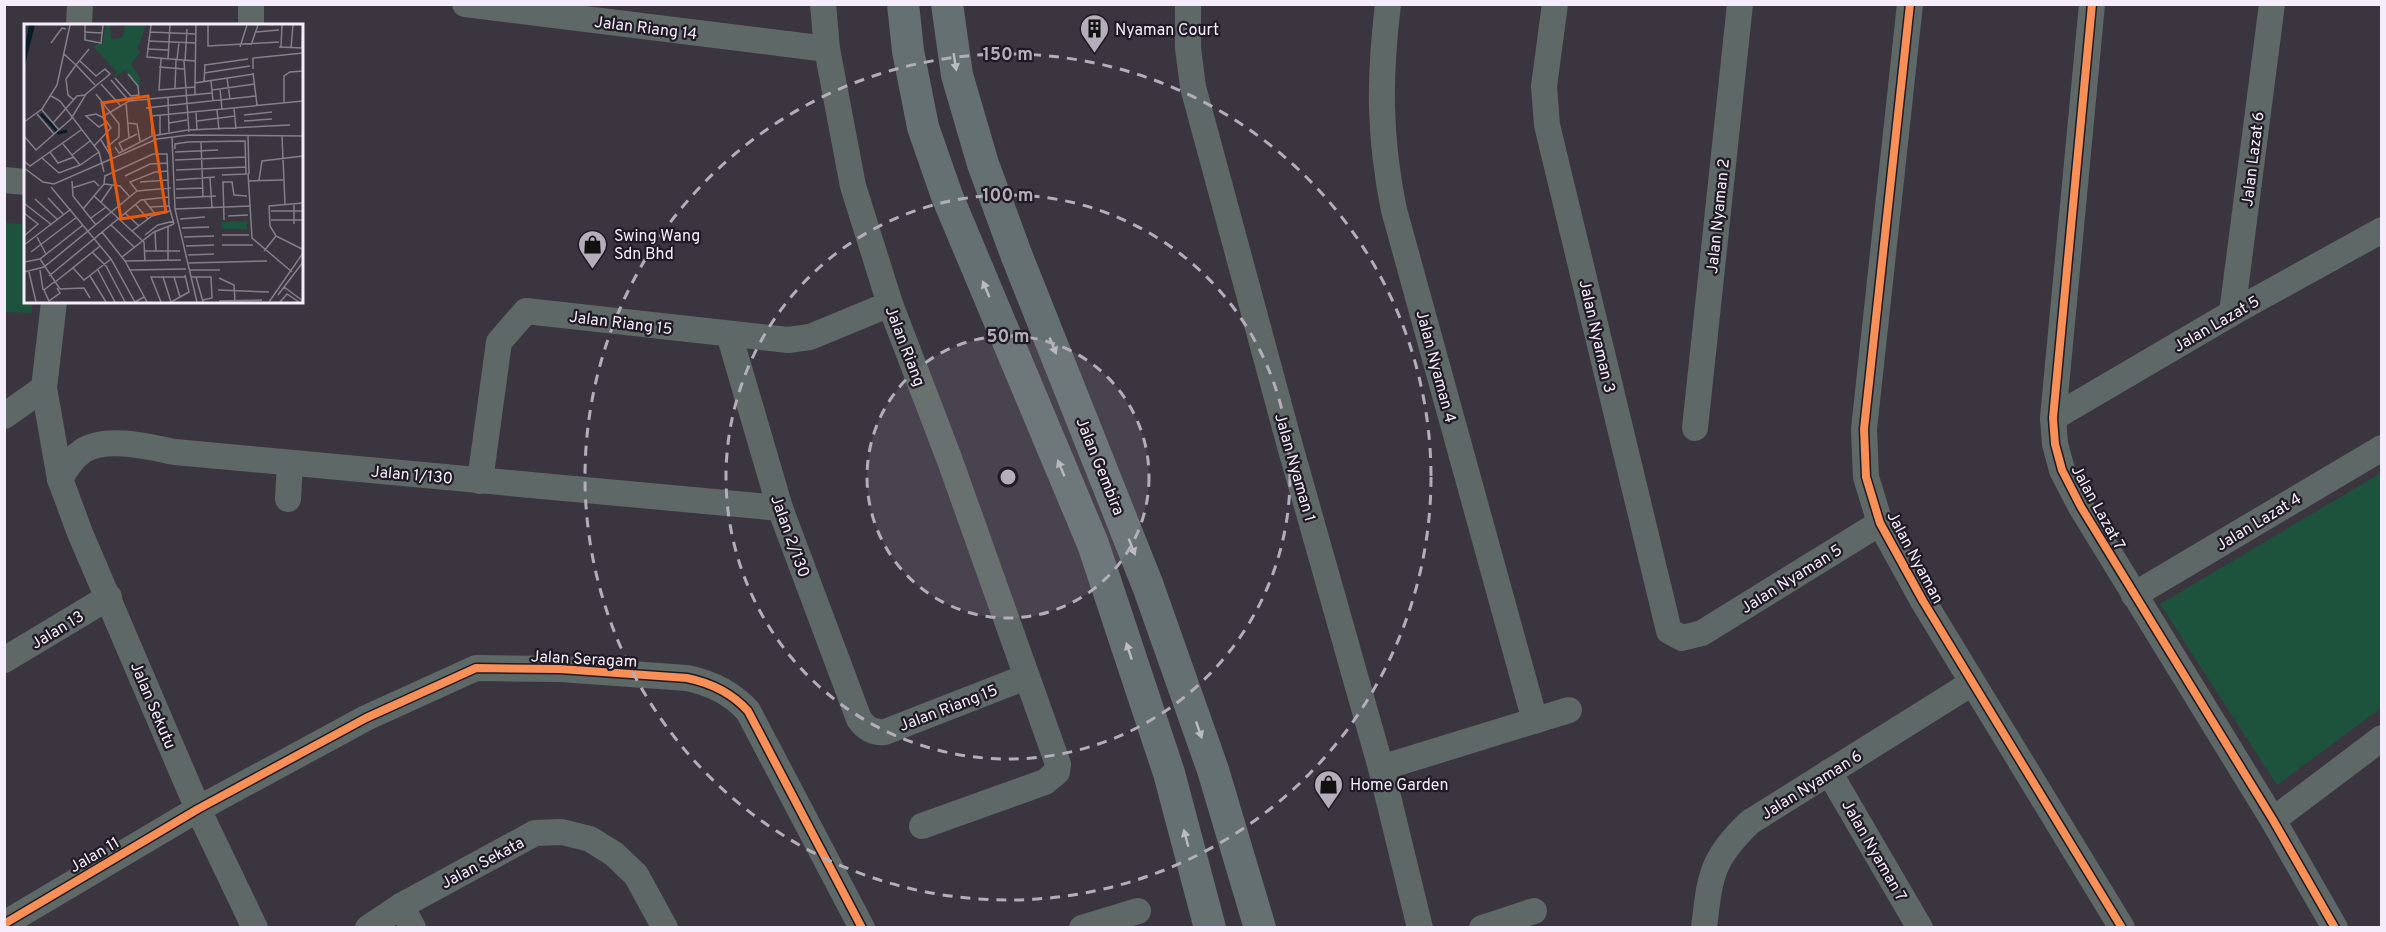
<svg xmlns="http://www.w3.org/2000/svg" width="2386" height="932" font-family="Overpass,sans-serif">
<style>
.green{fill:#1d533d}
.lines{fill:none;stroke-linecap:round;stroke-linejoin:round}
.minor{stroke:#5e6866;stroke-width:26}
.major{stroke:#657070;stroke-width:32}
.cycleway-casing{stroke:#201a24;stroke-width:11}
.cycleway{stroke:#f78f57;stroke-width:8}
.oneway{fill:#bbbbc4}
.ring{fill:none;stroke:#b4adba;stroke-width:3;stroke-dasharray:10 8}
.labels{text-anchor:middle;stroke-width:4.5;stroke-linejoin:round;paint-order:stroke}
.street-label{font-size:16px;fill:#f5edfc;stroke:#201a24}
.poi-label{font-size:16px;fill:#f5edfc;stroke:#201a24;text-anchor:start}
.inset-river{fill:none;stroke:#071e2a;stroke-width:3}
.inset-road{fill:none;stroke:#857f8b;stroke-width:1.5}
.view{fill:#e8590c;fill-opacity:0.15;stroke:#e8590c;stroke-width:3}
.inset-edge{fill:none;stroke:#f5edfc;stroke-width:3}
.centre{fill:#b4adba;stroke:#201a24;stroke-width:3}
.ring-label{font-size:18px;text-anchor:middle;font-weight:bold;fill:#b4adba;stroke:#201a24;stroke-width:4.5;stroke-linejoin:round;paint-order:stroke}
</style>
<rect width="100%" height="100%" fill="#3b3540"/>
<g class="green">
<polygon points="4,223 25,224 26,302 32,302 32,313 5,312"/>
<polygon points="2381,473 2381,708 2277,785 2160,604"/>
</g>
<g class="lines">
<g class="minor">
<polyline points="251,4 251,26"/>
<polyline points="465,4 827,49"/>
<polyline points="823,4 827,49 853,186 890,304 949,458 1058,764 1057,772 1045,782 922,826"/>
<polyline points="1188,4 1188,48 1193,87 1290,446 1381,768 1420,928"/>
<path d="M1388,4c-9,75 -9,133 6,206l141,511"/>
<polyline points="1555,4 1544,86 1547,125 1669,631 1682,638 1702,633 1880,523"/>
<polyline points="1910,4 1864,429 1866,477 1880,523 1923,601 2122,928"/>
<polyline points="2092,4 2053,418 2055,444 2062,470 2081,507 2273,820 2335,928"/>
<polyline points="79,26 80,4"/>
<polyline points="4,180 26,182"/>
<polyline points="54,302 44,388 60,479 80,533 198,809 255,928"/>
<polyline points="2232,313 2272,4"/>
<path d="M729,334l51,174 79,211c7,10 14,14 26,13l141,-55"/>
<polyline points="4,416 44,388"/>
<polyline points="2053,418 2232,313 2382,230"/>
<polyline points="1695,428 1740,4"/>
<path d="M60,479c6,-11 13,-22 24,-29 23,-14 66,-3 91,2l605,56"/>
<polyline points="480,481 499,342 526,311 788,340 810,337 890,304"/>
<polyline points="288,499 290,463"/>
<polyline points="2134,595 2382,448"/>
<polyline points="4,660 109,597"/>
<polyline points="1381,768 1569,710"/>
<polyline points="1829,772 1920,928"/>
<polyline points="2273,820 2382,738"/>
<polyline points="401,906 413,928"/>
<path d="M4,924l194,-115 168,-91 110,-50 84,1 127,9c24,5 44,14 61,33l114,217"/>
<polyline points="368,928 401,906 535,833 562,832 590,839 614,854 636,875 665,928"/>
<polyline points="1082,928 1138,911"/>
<polyline points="1482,928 1534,911"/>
<path d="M1704,928c6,-52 7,-69 46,-106l222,-139"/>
</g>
<g class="major">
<polyline points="903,4 908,51 923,127 947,196 1093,544 1169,773 1210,928"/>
<polyline points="947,4 957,75 983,164 1016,254 1148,586 1213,770 1260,928"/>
</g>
<defs>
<g id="cycleway">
<polyline points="1910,4 1864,429 1866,477 1880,523 1923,601 2122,928"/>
<polyline points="2092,4 2053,418 2055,444 2062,470 2081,507 2273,820 2335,928"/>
<path d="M4,924l194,-115 168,-91 110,-50 84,1 127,9c24,5 44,14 61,33l114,217"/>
</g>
</defs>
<use href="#cycleway" class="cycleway-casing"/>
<use href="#cycleway" class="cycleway"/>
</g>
<defs><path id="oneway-solid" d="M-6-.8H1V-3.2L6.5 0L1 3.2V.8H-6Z" transform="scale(1.5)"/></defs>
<g class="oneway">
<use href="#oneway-solid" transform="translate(955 62) rotate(81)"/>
<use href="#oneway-solid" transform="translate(986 289) rotate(-113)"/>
<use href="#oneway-solid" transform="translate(1053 346) rotate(68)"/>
<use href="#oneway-solid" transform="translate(1061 468) rotate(-113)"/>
<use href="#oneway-solid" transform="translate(1132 547) rotate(68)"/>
<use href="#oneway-solid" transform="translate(1129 651) rotate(-108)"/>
<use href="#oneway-solid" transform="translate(1199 730) rotate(71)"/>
<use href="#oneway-solid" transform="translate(1186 838) rotate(-105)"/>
</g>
<circle cx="1008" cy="477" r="141" fill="#b4adba" fill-opacity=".12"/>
<g class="ring">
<circle cx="1008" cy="477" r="141"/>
<circle cx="1008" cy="477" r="282"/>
<circle cx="1008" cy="477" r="423"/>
</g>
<defs>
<symbol id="building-pin" viewBox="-11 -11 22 30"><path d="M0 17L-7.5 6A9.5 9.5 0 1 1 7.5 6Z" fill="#b4adba" stroke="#201a24"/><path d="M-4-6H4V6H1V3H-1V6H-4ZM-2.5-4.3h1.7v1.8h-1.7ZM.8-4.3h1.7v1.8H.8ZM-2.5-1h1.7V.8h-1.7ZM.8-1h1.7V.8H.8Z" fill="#111"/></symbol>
<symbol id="shop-pin" viewBox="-11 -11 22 30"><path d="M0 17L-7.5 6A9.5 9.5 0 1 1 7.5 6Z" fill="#b4adba" stroke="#201a24"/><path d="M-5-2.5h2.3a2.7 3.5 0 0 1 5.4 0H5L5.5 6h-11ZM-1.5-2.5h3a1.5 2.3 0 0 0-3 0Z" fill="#111"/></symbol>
</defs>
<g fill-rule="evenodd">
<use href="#building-pin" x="1078" y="12" width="33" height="45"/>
<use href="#shop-pin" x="576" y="228" width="33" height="45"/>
<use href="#shop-pin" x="1312" y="768" width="33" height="45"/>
</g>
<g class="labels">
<g class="street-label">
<text transform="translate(646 27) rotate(7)" y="6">Jalan Riang 14</text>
<text transform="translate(2252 159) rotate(-83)" y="6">Jalan Lazat 6</text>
<text transform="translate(1717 216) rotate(-84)" y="6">Jalan Nyaman 2</text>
<text transform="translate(621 322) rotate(7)" y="6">Jalan Riang 15</text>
<text transform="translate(2216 323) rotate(-30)" y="6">Jalan Lazat 5</text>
<text transform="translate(1598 336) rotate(77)" y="6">Jalan Nyaman 3</text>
<text transform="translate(906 346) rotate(69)" y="6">Jalan Riang</text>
<text transform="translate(1437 366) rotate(75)" y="6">Jalan Nyaman 4</text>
<text transform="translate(1101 466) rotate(68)" y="6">Jalan Gembira</text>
<text transform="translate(1296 467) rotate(74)" y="6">Jalan Nyaman 1</text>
<text transform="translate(412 474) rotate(5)" y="6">Jalan 1/130</text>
<text transform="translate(2099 507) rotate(61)" y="6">Jalan Lazat 7</text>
<text transform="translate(2258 521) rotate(-31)" y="6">Jalan Lazat 4</text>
<text transform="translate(791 536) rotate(70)" y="6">Jalan 2/130</text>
<text transform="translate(1916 557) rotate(62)" y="6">Jalan Nyaman</text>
<text transform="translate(1791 578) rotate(-32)" y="6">Jalan Nyaman 5</text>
<text transform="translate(57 629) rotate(-31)" y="6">Jalan 13</text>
<text transform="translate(584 658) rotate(3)" y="6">Jalan Seragam</text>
<text transform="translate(154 705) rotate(67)" y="6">Jalan Sekutu</text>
<text transform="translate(948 707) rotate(-21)" y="6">Jalan Riang 15</text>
<text transform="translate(1811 784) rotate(-32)" y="6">Jalan Nyaman 6</text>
<text transform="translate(1875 850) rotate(60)" y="6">Jalan Nyaman 7</text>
<text transform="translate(94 854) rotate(-30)" y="6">Jalan 11</text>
<text transform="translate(482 862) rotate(-28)" y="6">Jalan Sekata</text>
</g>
<g class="poi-label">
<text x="1115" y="35">Nyaman Court</text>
<text x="614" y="241">Swing Wang<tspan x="614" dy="18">Sdn Bhd</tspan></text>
<text x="1350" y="790">Home Garden</text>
</g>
</g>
<g transform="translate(24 24)">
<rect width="279" height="279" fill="#3b3540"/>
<path d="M82,1h12l-8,2 1,12 11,-1 3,-13h21l-9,25 4,1 -10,13 9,14 -1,8 -14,-16 -12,8 4,-6 -24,-26 10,-3zM223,197v8h-25l-1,-7z" fill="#1d533d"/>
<path d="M5,1h6l-11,44v-17z" fill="#071e2a"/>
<path class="inset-river" d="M17,90l18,19 8,-2"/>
<path class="inset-road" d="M61,1v15l16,3 2,-18M127,1l-4,32 48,4M184,1v21l71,-4M60,8l19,1M126,8l46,2M232,8l23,-2M124,17l48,2M27,19l11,-15 4,1M227,21l7,-20M216,23l7,-22M255,23l24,1M257,23l1,-22M267,24l2,-23M278,24l1,-20M123,25l22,1M40,30l12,11 13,-16M137,35l-2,31 36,-3M144,35l2,-34M153,36l2,-18M56,37l16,15 9,-7 5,5 -7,6M160,37l5,71M161,37l2,-32M181,41l43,-6M135,43l25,2M229,45v-11l50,-5M180,49l46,-7M229,49l4,32M104,50l10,12 1,11M91,54l16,18 8,-1M203,54l3,21M87,56l18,21M187,57l2,20M180,58l1,-18M171,59l1,-58M77,60l19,21M151,64l1,-28M196,65l2,20M188,66l43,-6M72,70l23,30v13l-12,10M171,71v-12l59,-9M27,72l9,5 39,51 5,20M144,74l1,34M50,76l-6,-5 -2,-16 10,-14 19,20M102,78l3,36M260,78v-26l6,-4 13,-1M122,84l110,-12M127,84l1,28M210,84l2,21M18,86l17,20M193,86l2,20M172,88l1,18M13,90l17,20M136,91v19M220,91l28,-3M127,92l152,-15M78,93l27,-16 83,-8M173,97l38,-5M220,97l28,-2M0,98l18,-13 15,-24 13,-60M29,99l24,-27 8,-1M104,99l9,1 3,17M145,99l18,-3M165,106l101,-5M0,112l12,14 35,-31 15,-25 18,-15M224,112l1,38M258,112l3,68M148,113l3,72 22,93M77,116l11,18M177,117l2,56M39,120l17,21M70,122l17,-18 -4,-6 -5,-5 -6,-3 -10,2 13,11 8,-5M91,123l4,6 33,-17 36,-6M151,125v-5l13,-2 57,-1 1,33 -24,1M99,127l-4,-8 18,-9M26,128l8,11 16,-6M151,128l43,-2M48,131l18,-14M18,134l17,15 21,-8 19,-13M151,136l71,-3M0,137l6,5 51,-36M0,144l19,14 11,2 103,-45 32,-4 114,1M152,146l70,-3M224,149l4,65 40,34M81,152l48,-22h14l2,52 5,18M101,152l25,-12 18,-1M186,154l2,29M152,156l39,-3M235,156l3,-19 41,-5M48,157l1,15 23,29M224,157l35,-1M116,158l28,-2M80,160l16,2 10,11M27,163l60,72 24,43 9,-5M48,164l22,-7 5,5M152,165l26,-1M113,167l-7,-9 25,-10 13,-1M70,172l50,46 1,19M24,174l16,17M152,174l40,-2M11,175l23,21M120,176l12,15M77,178l11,-16M270,179v21M1,180l27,21M111,180l13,15M126,183l19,-1M59,185l21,-25 1,-9M151,185l76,-3M247,187h32M0,189l14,11 -14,12M101,189l14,13M204,192l20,-1M67,194l15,-11M156,195l25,-2M200,196l-1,-38h9l2,13 13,1M247,196h32M87,201l23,22M144,203v33M158,204l27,-1M108,207l20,-15 18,-5M131,207l1,20M78,208l23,29 22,41M121,211l13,-10 16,-4M198,211h27M13,213l9,17M160,213l30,-1M0,221l47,-36M198,221h31M162,222l28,-1M278,225l-26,-13 -6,-10 -1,-20 34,-3M121,227h35M240,227l12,-15M7,228l46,-35M68,228l14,14 19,36M164,231l26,-1M98,233l32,-25 20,-8M16,235l20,30 24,-1 6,10M101,237l56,-1M0,238l16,-3 43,-34M165,239l78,-2M49,244l11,12 27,-21M16,246l3,20M74,246l17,32M106,246l56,-1M165,246h31M0,248l20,-5 93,-76 34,-3M5,248l7,30M25,252l92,-76 28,-3M66,252l16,26M139,253l8,25M150,253l6,20M167,253h20l1,21 -9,2M172,253l7,25M195,254l15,7 1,16M30,258l-10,8 5,11 11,-8 -3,-5M30,259l46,-37M260,263l19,14M194,266l51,2M254,271l25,-33M195,277l43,-1M137,278l-10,-25h34M147,278l18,-10 -4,-17M245,278l34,-49M256,278l7,-8 12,8"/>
<path class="view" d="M124,72l18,116 -45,7 -19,-116z"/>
<rect width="279" height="279" class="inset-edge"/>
</g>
<circle cx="1008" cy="477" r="9" class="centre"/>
<g class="ring-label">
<text x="1008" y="60">150 m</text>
<text x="1008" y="201">100 m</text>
<text x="1008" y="342">50 m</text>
</g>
<rect width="2386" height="932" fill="none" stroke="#f5edfc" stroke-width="12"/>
</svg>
